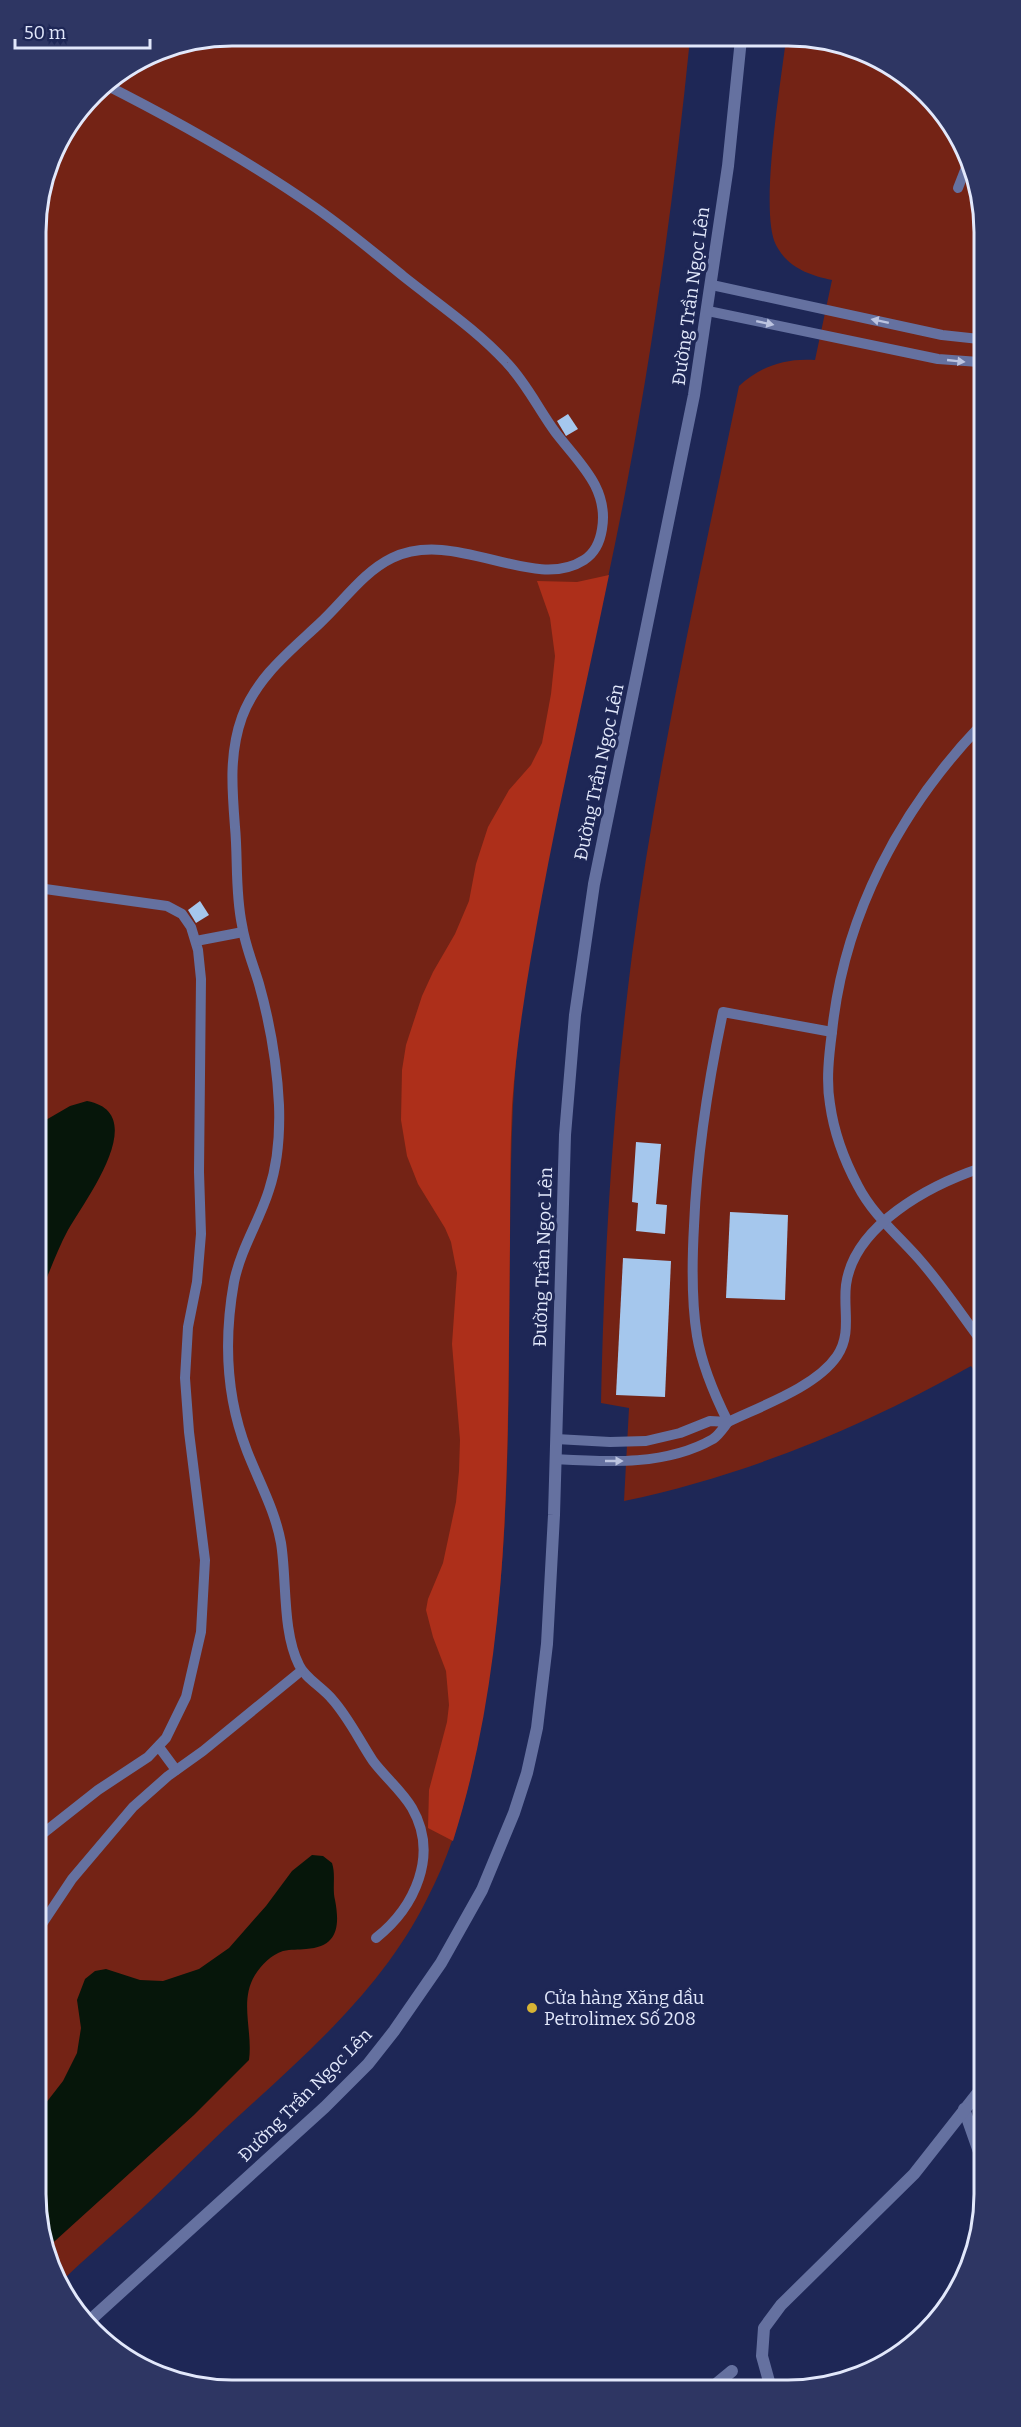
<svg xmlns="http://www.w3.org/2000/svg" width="1021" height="2427" font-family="Bitter,serif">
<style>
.green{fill:#742315}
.forest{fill:#ad2f1a}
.water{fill:#06160a}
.building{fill:#a5c7ed}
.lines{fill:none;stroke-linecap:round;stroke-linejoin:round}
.service{stroke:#6571a0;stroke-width:10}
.minor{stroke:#6571a0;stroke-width:12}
.tertiary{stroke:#6571a0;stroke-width:12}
.oneway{fill:#bcc4e0}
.poi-dot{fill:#d8b434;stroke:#1e2756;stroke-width:2}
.labels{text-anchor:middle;stroke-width:6;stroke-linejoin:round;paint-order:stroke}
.street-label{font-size:18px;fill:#e2e8fb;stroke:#1e2756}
.poi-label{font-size:18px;fill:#e2e8fb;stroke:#1e2756;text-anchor:start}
.rim{fill:none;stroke:#e2e8fb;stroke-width:3}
</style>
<rect width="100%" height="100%" fill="#1e2756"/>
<g class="green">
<path d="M232,36l458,3c-17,169 -41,339 -75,505 -32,159 -75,317 -95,478 -9,72 -9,145 -10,218 -2,154 2,310 -25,462 -11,67 -26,136 -58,197 -40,81 -107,143 -173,203 -36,32 -70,67 -105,100 -30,28 -62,54 -90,82l-16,-39 -7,-2026 20,-74 47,-60 54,-34z"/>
<path d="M786,39l41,1 91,45 41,49 19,48 4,1200 -11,-16c-110,62 -224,109 -347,135l5,-93 -28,-5c3,-150 12,-299 31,-448 25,-191 68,-380 107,-569 22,-20 46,-28 76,-26l17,-80c-23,-5 -44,-12 -56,-35 -17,-33 5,-163 10,-206z"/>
</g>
<path class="forest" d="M609,575c-22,107 -47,214 -67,321 -13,70 -25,139 -30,210 -2,45 -2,91 -2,136 -3,200 4,407 -57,599l-25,-13 1,-38 18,-68 2,-17 -3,-34 -13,-34 -7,-27 2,-11 15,-36 13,-61 3,-31 1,-31 -8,-96 5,-71 -6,-31 -6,-14 -27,-44 -11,-28 -6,-36 1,-50 4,-25 16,-49 11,-24 22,-38 14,-33 7,-37 12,-37 21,-37 22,-25 11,-22 9,-49 4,-38 -5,-38 -13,-37 40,1z"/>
<g class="water">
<path d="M87,1101c65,12 -2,99 -19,129 -11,20 -18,42 -28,63l-1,-169 31,-18z"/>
<path d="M312,1855l11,1 9,7c4,12 0,25 3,37 5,26 3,47 -29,49 -8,1 -15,0 -23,2 -12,4 -21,13 -28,24 -16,26 -2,56 -6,85l-55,55 -149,135 -2,-5 -1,-137 21,-27 14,-28 4,-25 -4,-28 8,-21 10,-8 11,-2 34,11 23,1 36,-12 30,-21 37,-42 26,-35z"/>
</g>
<g class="building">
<polygon points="568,414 578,429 566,436 557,421"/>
<polygon points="200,901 209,915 196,923 188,910"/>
<polygon points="636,1142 661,1144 656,1204 667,1205 665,1234 636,1231 638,1203 632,1202"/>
<polygon points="730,1212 788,1215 785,1300 726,1298"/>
<polygon points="623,1258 671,1261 665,1397 616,1395"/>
</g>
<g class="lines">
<g class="service">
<path d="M104,84c73,37 145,77 212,124 30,21 59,45 87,68 35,28 74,54 104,87 20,21 32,47 49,70 23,30 53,55 46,96 -2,13 -7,24 -18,31 -51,33 -129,-33 -192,-2 -29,14 -49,44 -73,66 -30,28 -62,53 -77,93 -13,36 -10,72 -7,110 3,32 0,65 7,98 3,20 11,39 17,59 11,39 18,80 20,121 1,28 -1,58 -10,85 -10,32 -28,58 -35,92 -10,56 -8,115 13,169 12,31 28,59 34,92 6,37 1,88 18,122 6,13 23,22 33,34 17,19 27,41 41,62 12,16 29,30 39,47 27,47 3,99 -36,130"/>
<polyline points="958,188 969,160"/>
<polyline points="712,285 942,335 979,339"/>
<polyline points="708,311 938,359 979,362"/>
<path d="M980,726c-80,84 -136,189 -148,306 -3,23 -6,49 -2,72 4,29 14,56 28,82 15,29 39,48 61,73 23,26 42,55 63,83"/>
<polyline points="38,888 167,906 182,914 191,927 198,950 201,979 199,1172 201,1234 197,1282 188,1327 185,1378 189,1432 205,1560 201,1632 186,1697 166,1738 148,1757 98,1790 41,1835"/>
<polyline points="196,941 243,932"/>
<path d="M832,1032l-109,-20c-15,71 -26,141 -29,214 -2,36 -3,73 3,110 5,30 17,58 31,86 33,-16 88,-35 109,-66 15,-22 6,-46 9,-71 8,-60 84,-100 135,-117"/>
<path d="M555,1459c52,3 111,7 158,-20 6,-4 11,-12 15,-17l-18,-1 -30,12 -34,8 -36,1 -54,-3"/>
<polyline points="159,1747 176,1770"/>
<polyline points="42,1924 72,1879 133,1807 168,1776 203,1751 301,1671"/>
</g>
<g class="minor">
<polyline points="964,2109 984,2166"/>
<polyline points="715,2385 732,2371"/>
<polyline points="770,2385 762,2356 764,2328 781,2305 914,2174 984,2085"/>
</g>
<polyline class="tertiary" points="87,2323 325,2107 368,2064 394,2031 441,1963 482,1890 514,1813 527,1773 537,1728 547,1644 554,1515 565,1135 575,1015 594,884 694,395 728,166 741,39"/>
</g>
<defs><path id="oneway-solid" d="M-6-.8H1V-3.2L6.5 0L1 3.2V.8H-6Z" transform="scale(1.5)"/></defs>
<g class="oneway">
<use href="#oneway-solid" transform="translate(880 321) rotate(-168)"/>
<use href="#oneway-solid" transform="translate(765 323) rotate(12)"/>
<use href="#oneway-solid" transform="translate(956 361) rotate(6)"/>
<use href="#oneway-solid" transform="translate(614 1461)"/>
</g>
<circle class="poi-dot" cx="532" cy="2008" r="6"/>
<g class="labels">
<g class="street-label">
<text transform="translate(691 296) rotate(-82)" y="6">Đường Trần Ngọc Lên</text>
<text transform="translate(599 772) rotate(-78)" y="6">Đường Trần Ngọc Lên</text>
<text transform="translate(543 1257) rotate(-88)" y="6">Đường Trần Ngọc Lên</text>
<text transform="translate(305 2095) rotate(-45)" y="6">Đường Trần Ngọc Lên</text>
</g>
<g class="poi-label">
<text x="544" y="2004">Cửa hàng Xăng dầu<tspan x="544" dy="21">Petrolimex Số 208</tspan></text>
</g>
</g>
<path d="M0 0H1021V2427H0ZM232 46H788A186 186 0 0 1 974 232V2194A186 186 0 0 1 788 2380H232A186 186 0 0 1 46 2194V232A186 186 0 0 1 232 46Z" fill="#2e3663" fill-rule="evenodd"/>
<path class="rim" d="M232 46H788A186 186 0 0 1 974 232V2194A186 186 0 0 1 788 2380H232A186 186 0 0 1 46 2194V232A186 186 0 0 1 232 46Z"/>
<path d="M15 39v9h135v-9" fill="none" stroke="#e2e8fb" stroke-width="3"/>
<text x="24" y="39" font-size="18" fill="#e2e8fb" stroke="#1e2756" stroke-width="4.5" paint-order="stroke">50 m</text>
</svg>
